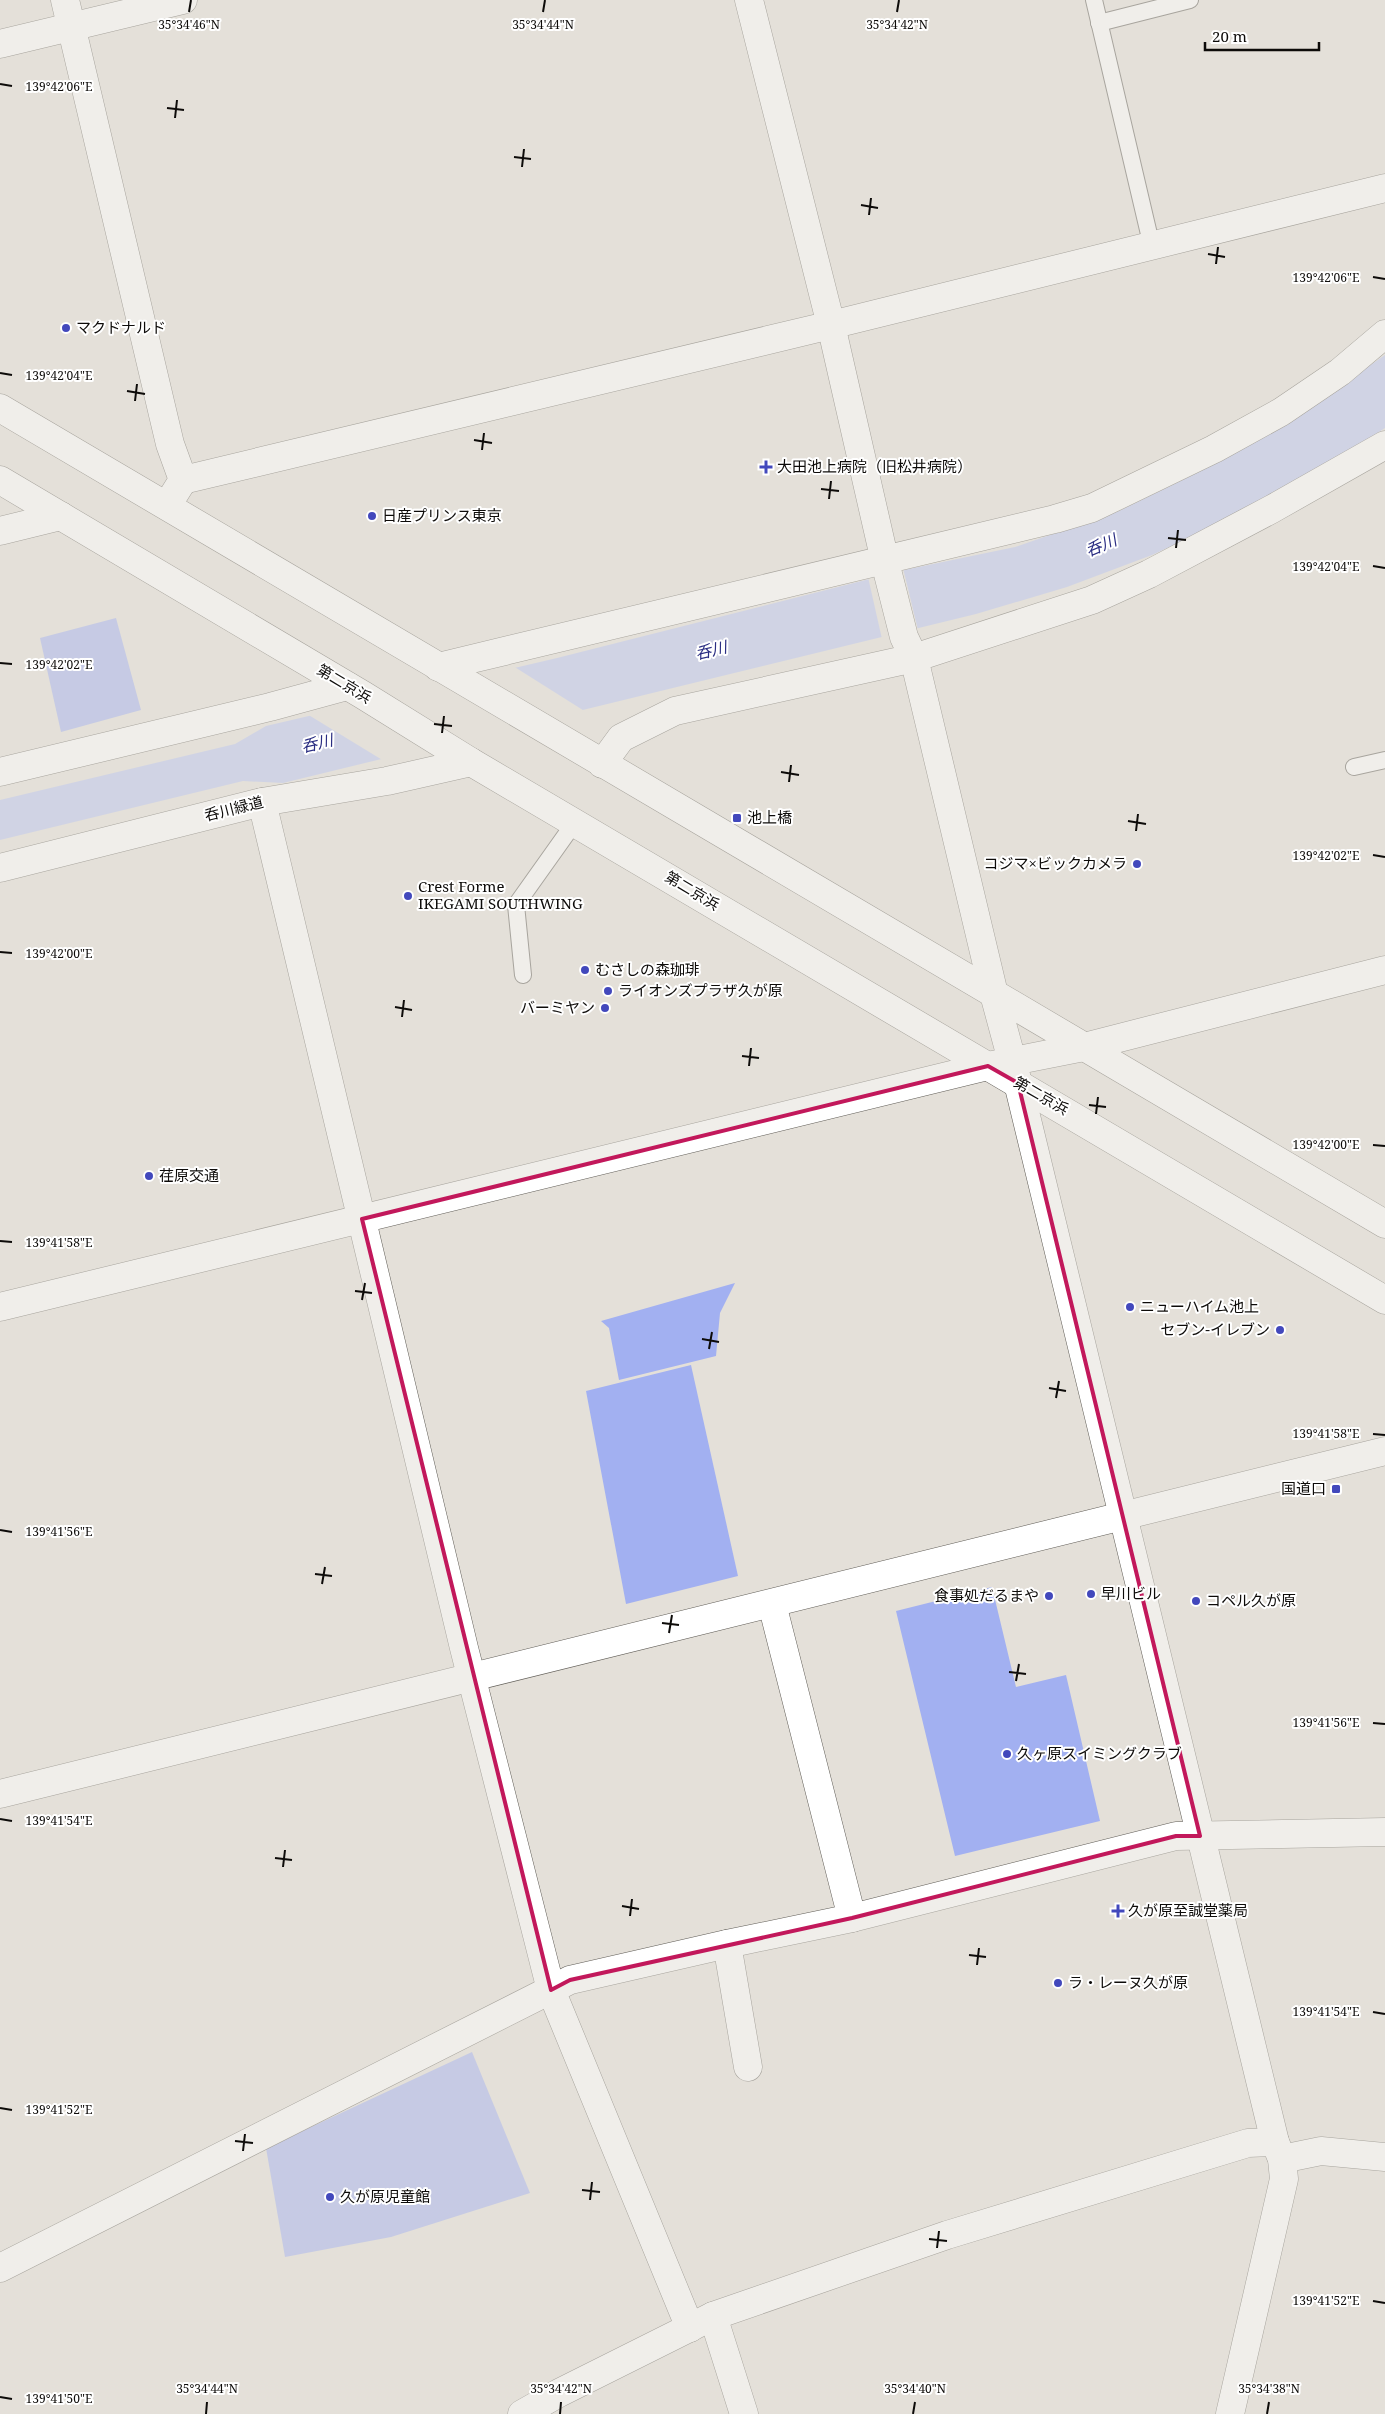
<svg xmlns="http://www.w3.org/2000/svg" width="1385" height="2414" font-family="'Noto Serif','Noto Sans JP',serif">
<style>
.green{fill:#a2b0f1}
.water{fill:#b9c4f2}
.pier{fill:#e4e0d9}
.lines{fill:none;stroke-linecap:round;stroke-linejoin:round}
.service-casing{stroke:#605d57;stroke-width:18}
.minor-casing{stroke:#605d57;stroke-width:29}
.tertiary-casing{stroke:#605d57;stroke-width:29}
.trunk-casing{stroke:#605d57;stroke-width:29}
.service{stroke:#fff;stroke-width:16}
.minor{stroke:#fff;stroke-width:28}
.tertiary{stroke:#fff;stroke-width:28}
.trunk{stroke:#fff;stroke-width:28}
.marked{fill:none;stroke:#c2185b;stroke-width:4;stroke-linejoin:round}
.ticks{fill:none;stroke:#0d0b09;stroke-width:2}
.poi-dot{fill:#4248bc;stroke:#fff;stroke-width:2}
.labels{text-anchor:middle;stroke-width:4;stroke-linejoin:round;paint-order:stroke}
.poi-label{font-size:15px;fill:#0d0b09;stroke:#fff;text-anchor:start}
.street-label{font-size:15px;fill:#0d0b09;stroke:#fff}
.water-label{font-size:16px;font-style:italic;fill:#2a2d82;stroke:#fff}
.ticks-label{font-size:12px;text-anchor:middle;fill:#0d0b09;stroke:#fff;stroke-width:4;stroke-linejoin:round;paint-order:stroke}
</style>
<rect width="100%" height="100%" fill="#e4e0d9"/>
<g class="green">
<polygon points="116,618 141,710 61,732 40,638"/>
<polygon points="735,1283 720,1313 716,1356 619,1380 609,1328 601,1321"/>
<polygon points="691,1365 738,1576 626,1604 586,1391"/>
<polygon points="992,1587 1016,1687 1066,1675 1100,1821 955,1856 896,1611"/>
<polygon points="472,2052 530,2193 391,2237 285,2257 266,2148"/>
</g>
<polygon class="water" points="1385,355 1385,428 1280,496 1152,555 1067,587 976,614 283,783 243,781 0,840 0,800 235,744 266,726 557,658 909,569 1015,547 1119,511 1213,465 1288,422"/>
<g class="pier">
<polygon points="903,568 918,630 882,639 868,577"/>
<polygon points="513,666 586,712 384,761 307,714"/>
</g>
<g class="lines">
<defs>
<g id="service">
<polyline points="1094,0 1152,247"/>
<polyline points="1099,23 1190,0"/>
<polyline points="1354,767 1385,760"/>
<polyline points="523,975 516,905 575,822"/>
</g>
<g id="minor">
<polyline points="65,0 170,444 183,480 173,496"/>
<polyline points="749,0 831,325 887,570 904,637 914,658 994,994 1018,1083 1275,2142 1282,2159 1284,2179 1230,2414"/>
<polyline points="183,480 831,325 1385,188"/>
<polyline points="0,531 61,516"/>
<polyline points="438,667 1055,519 1092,508 1214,449 1281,412 1340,372 1385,334"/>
<polyline points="602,764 621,738 675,711 914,658 1092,600 1149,574 1272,509 1385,445"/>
<polyline points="0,772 270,707 347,686"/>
<polyline points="262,802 464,1648 551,1990 690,2328"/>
<polyline points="0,868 262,802 387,781 471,762"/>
<polyline points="0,1307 988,1066 1084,1047 1385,970"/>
<polyline points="772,1604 852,1918"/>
<polyline points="727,1944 748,2067"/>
<polyline points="1282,2159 1321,2151 1385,2157"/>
<polyline points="0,2268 570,1980 727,1944 852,1918 1176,1836 1385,1832"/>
<polyline points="713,2316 744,2414"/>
<polyline points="522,2414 559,2393 713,2316 947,2235 1248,2143 1275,2142"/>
</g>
<g id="tertiary">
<polyline points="0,44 183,0"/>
<polyline points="0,1794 1385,1451"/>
</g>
<g id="trunk">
<polyline points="0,408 1385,1224"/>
<polyline points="0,480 363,695 471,762 1385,1300"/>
</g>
</defs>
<use href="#service" class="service-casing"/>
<use href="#minor" class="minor-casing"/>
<use href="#tertiary" class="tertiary-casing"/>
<use href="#trunk" class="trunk-casing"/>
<use href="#service" class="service"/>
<use href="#minor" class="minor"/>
<use href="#tertiary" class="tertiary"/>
<use href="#trunk" class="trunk"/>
</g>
<path d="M0 0H1385V2414H0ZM988,1066l30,17 182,753h-24l-324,82 -282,62 -19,10 -189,-771z" fill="#e4e0d9" fill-opacity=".55" fill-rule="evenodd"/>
<path class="marked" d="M988,1066l30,17 182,753h-24l-324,82 -282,62 -19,10 -189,-771z"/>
<path class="ticks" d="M189,12l2,-12M543,12l2,-12M897,12l2,-12M0,84l12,2M167,108l17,2M175,118l2,-18M514,157l17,2M522,167l2,-18M861,205l17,3M869,215l2,-17M1208,254l17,3M1216,264l2,-17M1373,277l12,2M0,373l12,2M127,391l18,3M135,401l2,-17M474,440l18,3M482,450l2,-17M821,489l18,2M829,499l2,-18M1168,538l18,2M1176,548l2,-18M1373,566l12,2M0,663l12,1M434,724l18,2M442,733l2,-17M781,772l18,3M789,782l2,-17M1128,821l18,3M1136,831l2,-17M1373,855l12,2M0,952l12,1M395,1007l17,3M402,1017l2,-17M742,1056l17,2M749,1066l2,-18M1089,1105l17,2M1096,1114l2,-17M1373,1145l12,1M0,1241l12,1M355,1291l17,2M362,1300l3,-17M702,1339l17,3M709,1349l3,-17M1049,1388l17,3M1056,1398l3,-17M1373,1434l12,1M0,1530l12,2M315,1574l17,2M322,1584l3,-17M662,1623l17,2M669,1633l3,-18M1009,1672l17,2M1016,1681l3,-17M1373,1723l12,1M0,1819l12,2M275,1858l17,2M283,1867l2,-17M622,1906l17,3M630,1916l2,-17M969,1955l17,2M977,1965l2,-17M1373,2012l12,2M0,2108l12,2M235,2141l18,2M243,2151l2,-17M582,2190l18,2M590,2200l2,-18M929,2239l18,2M937,2248l2,-17M1373,2301l12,2M0,2397l12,2M206,2414l1,-12M560,2414l1,-12M913,2414l2,-12M1267,2414l2,-12"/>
<g class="poi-dot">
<circle cx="66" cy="328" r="5"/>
<path d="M763.5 459.5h5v5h5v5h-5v5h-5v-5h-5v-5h5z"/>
<circle cx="372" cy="516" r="5"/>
<rect x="732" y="813" width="10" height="10" rx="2.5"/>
<circle cx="1137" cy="864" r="5"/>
<circle cx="408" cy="896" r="5"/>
<circle cx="585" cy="970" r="5"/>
<circle cx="608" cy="991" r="5"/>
<circle cx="605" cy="1008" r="5"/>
<circle cx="149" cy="1176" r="5"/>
<circle cx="1130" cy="1307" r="5"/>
<circle cx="1280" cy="1330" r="5"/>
<rect x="1331" y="1484" width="10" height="10" rx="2.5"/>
<circle cx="1091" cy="1594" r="5"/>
<circle cx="1049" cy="1596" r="5"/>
<circle cx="1196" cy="1601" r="5"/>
<circle cx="1007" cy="1754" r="5"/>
<path d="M1115.5 1903.5h5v5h5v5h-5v5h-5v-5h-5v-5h5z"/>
<circle cx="1058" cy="1983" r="5"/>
<circle cx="330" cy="2197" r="5"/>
</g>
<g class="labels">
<g class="poi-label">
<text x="76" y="333">マクドナルド</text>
<text x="777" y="472">大田池上病院（旧松井病院）</text>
<text x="382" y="521">日産プリンス東京</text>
<text x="747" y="823">池上橋</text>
<text x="1127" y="869" text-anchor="end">コジマ×ビックカメラ</text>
<text x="418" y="892">Crest Forme<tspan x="418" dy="17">IKEGAMI SOUTHWING</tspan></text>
<text x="595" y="975">むさしの森珈琲</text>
<text x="618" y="996">ライオンズプラザ久が原</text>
<text x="595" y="1013" text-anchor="end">バーミヤン</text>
<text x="159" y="1181">荏原交通</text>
<text x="1140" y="1312">ニューハイム池上</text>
<text x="1270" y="1335" text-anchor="end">セブン-イレブン</text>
<text x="1326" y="1494" text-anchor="end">国道口</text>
<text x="1101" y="1599">早川ビル</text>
<text x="1039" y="1601" text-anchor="end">食事処だるまや</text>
<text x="1206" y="1606">コペル久が原</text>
<text x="1017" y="1759">久ヶ原スイミングクラブ</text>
<text x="1128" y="1916">久が原至誠堂薬局</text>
<text x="1068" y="1988">ラ・レーヌ久が原</text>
<text x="340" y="2202">久が原児童館</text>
</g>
<g class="street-label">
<text transform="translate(344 684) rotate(31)" y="5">第二京浜</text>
<text transform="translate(234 809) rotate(-14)" y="5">呑川緑道</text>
<text transform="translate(692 891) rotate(31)" y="5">第二京浜</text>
<text transform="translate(1041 1096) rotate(30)" y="5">第二京浜</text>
</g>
<g class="water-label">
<text transform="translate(1101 545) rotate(-23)" y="6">呑川</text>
<text transform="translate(711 650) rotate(-13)" y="6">呑川</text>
<text transform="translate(317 743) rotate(-13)" y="6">呑川</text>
</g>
</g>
<g class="ticks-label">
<text x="189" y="29">35°34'46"N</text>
<text x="543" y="29">35°34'44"N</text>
<text x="897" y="29">35°34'42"N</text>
<text x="59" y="91">139°42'06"E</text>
<text x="1326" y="282">139°42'06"E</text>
<text x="59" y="380">139°42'04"E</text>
<text x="1326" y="571">139°42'04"E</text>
<text x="59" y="669">139°42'02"E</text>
<text x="1326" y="860">139°42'02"E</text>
<text x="59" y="958">139°42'00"E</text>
<text x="1326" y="1149">139°42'00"E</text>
<text x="59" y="1247">139°41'58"E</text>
<text x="1326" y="1438">139°41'58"E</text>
<text x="59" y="1536">139°41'56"E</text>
<text x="1326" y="1727">139°41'56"E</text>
<text x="59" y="1825">139°41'54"E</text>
<text x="1326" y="2016">139°41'54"E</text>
<text x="59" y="2114">139°41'52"E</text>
<text x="1326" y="2305">139°41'52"E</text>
<text x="207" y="2393">35°34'44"N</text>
<text x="561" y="2393">35°34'42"N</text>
<text x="915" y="2393">35°34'40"N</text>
<text x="1269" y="2393">35°34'38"N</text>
<text x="59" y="2403">139°41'50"E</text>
</g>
<path d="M1205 42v8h114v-8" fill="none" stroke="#0d0b09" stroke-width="2.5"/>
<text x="1212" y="42" font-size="15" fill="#0d0b09" stroke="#ffffff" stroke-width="4" paint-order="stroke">20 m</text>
</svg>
